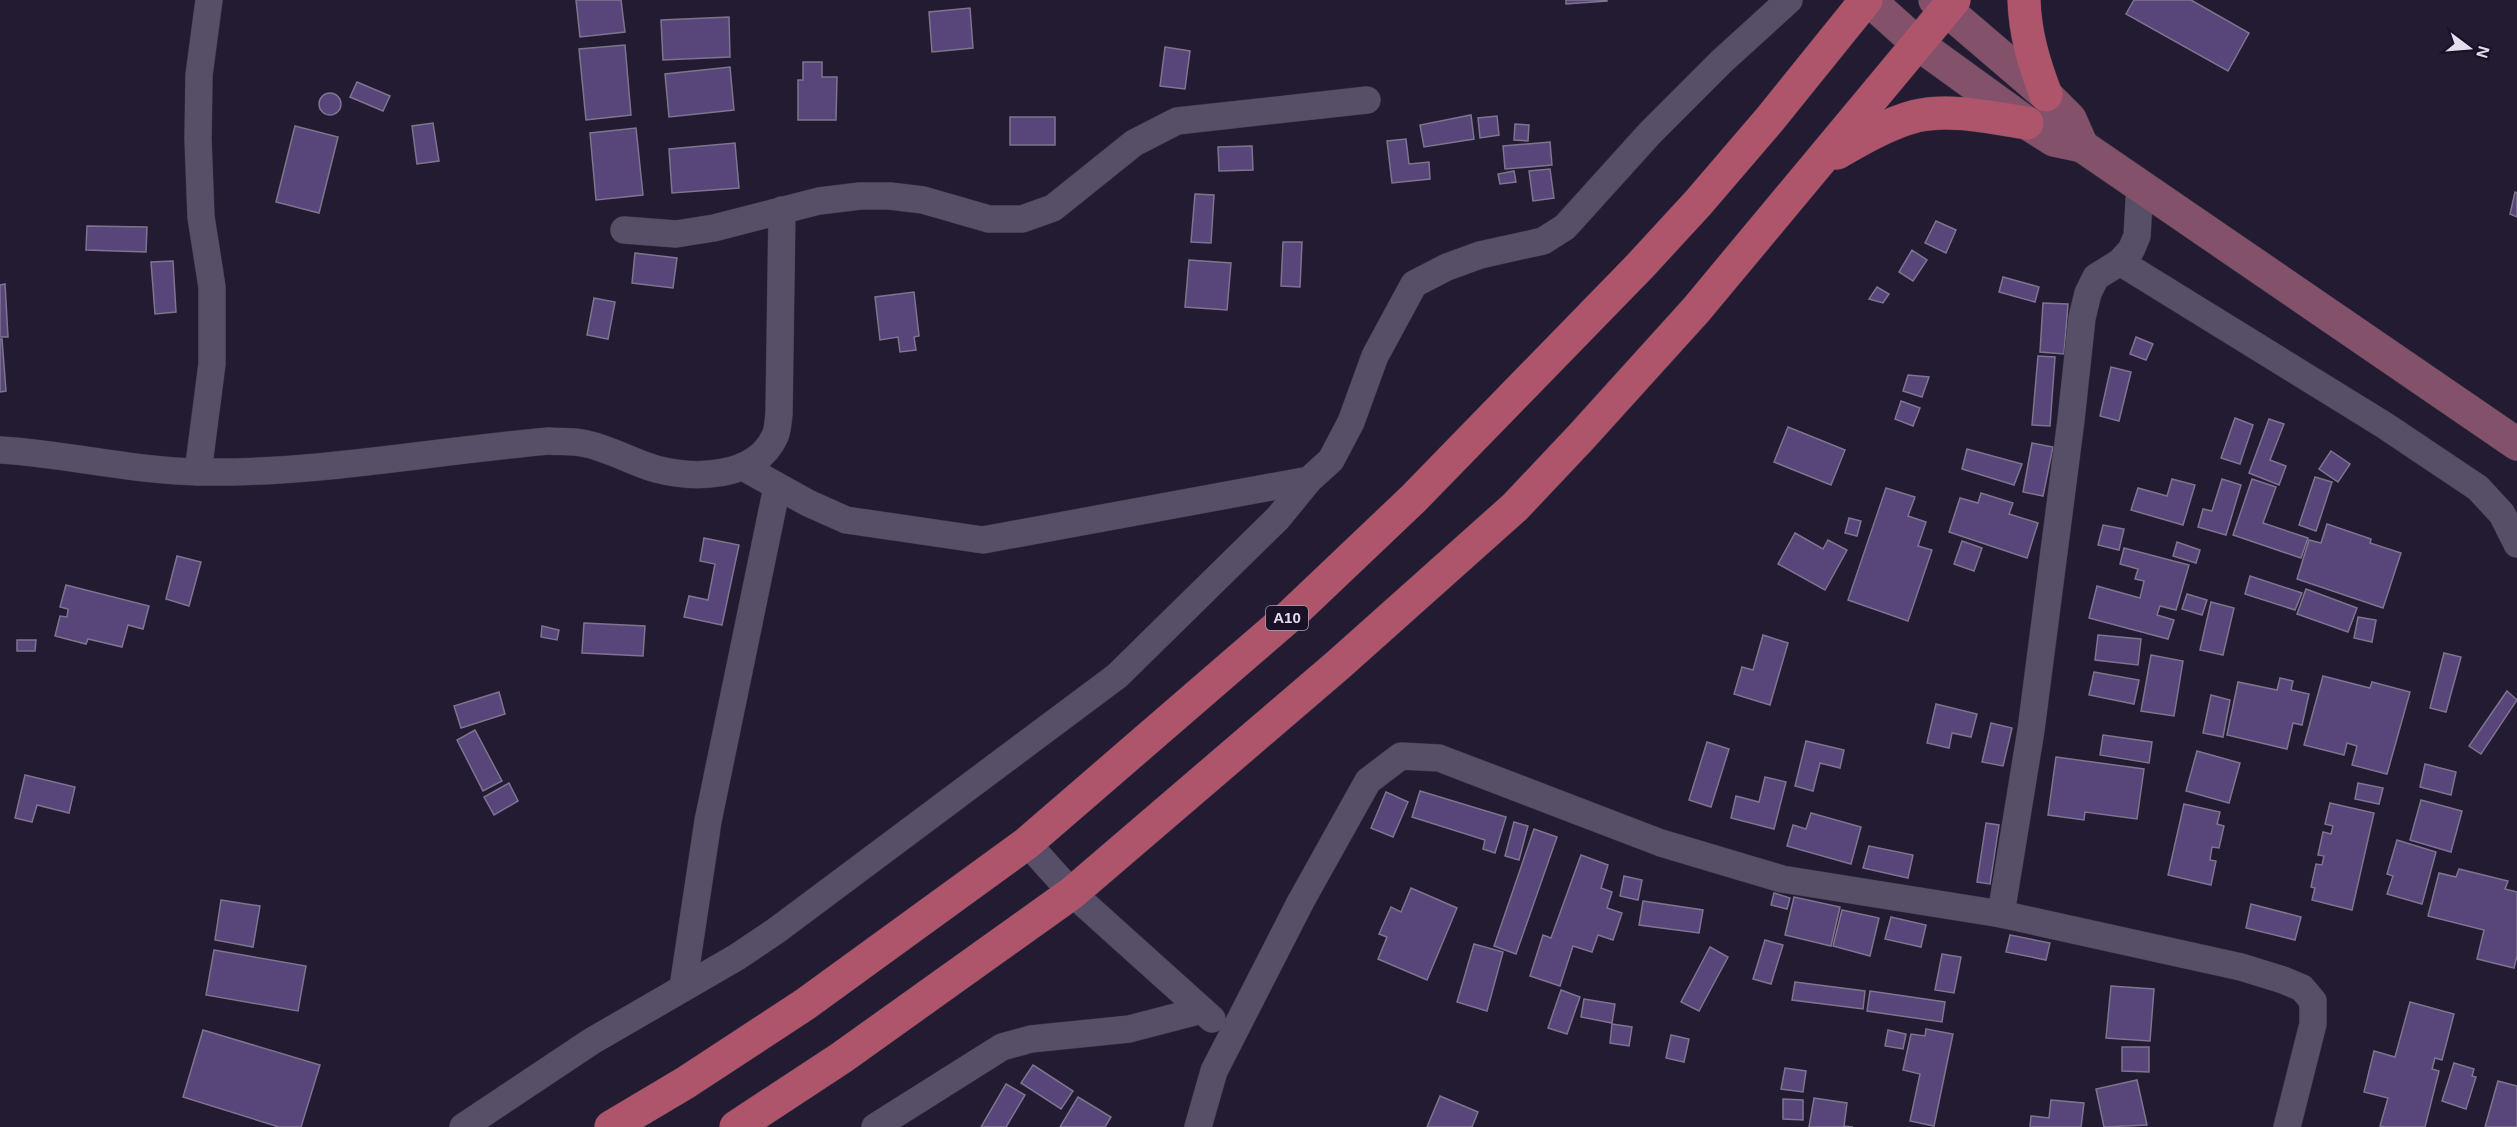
<svg xmlns="http://www.w3.org/2000/svg" width="2517" height="1127" font-family="Arial,sans-serif">
<style>
.building{fill:#58457a;stroke:#7d748f;stroke-width:1.5}
.lines{fill:none;stroke-linecap:round;stroke-linejoin:round}
.minor-casing{stroke:#3b3547;stroke-width:28}
.secondary-casing{stroke:#3b3547;stroke-width:34}
.primary-casing{stroke:#3b3547;stroke-width:34}
.minor{stroke:#574f68;stroke-width:27}
.secondary{stroke:#83526a;stroke-width:33}
.primary{stroke:#af556b;stroke-width:33}
.labels{text-anchor:middle;stroke-width:6;stroke-linejoin:round;paint-order:stroke}
.shield{fill:#191227;stroke:#a6a1b2;stroke-width:1.5}
.shield-label{font-size:15px;font-weight:bold;fill:#e2deed}
</style>
<rect width="100%" height="100%" fill="#231b31"/>
<g class="building">
<polygon points="576,0 621,0 625,32 580,37"/>
<polygon points="1566,0 1607,0 1607,1 1566,4"/>
<polygon points="2134,0 2191,0 2249,33 2228,71 2126,14"/>
<polygon points="970,8 973,48 932,52 929,12"/>
<polygon points="729,17 730,57 663,60 661,20"/>
<polygon points="625,45 631,115 586,120 579,49"/>
<polygon points="1165,47 1190,51 1185,89 1160,86"/>
<polygon points="803,62 822,62 822,77 837,77 836,120 798,120 798,80 803,80"/>
<polygon points="730,67 734,110 669,117 665,74"/>
<polygon points="357,82 390,96 383,111 350,97"/>
<circle cx="330" cy="104" r="11"/>
<polygon points="1471,115 1474,139 1424,147 1420,125"/>
<polygon points="1497,116 1499,135 1480,138 1478,118"/>
<rect x="1010" y="117" width="45" height="28"/>
<polygon points="433,123 439,161 417,164 412,126"/>
<polygon points="1515,124 1529,125 1528,141 1514,140"/>
<polygon points="295,126 338,137 319,213 276,202"/>
<polygon points="636,128 643,195 596,200 590,133"/>
<polygon points="1406,139 1409,164 1429,162 1430,179 1392,183 1387,141"/>
<polygon points="1550,142 1552,165 1505,169 1503,146"/>
<polygon points="735,143 739,188 672,193 669,149"/>
<polygon points="1252,146 1253,170 1219,171 1218,147"/>
<polygon points="1550,169 1554,198 1533,201 1529,171"/>
<polygon points="1514,171 1516,182 1500,184 1498,174"/>
<polygon points="2515,192 2517,193 2517,217 2510,214"/>
<polygon points="1195,194 1214,195 1211,243 1191,242"/>
<polygon points="1936,221 1956,230 1946,253 1925,243"/>
<polygon points="87,226 147,227 146,252 86,250"/>
<polygon points="1283,242 1302,242 1300,287 1281,286"/>
<polygon points="1912,250 1927,260 1913,281 1899,272"/>
<polygon points="635,253 677,258 673,288 632,283"/>
<polygon points="1189,260 1231,263 1227,310 1185,307"/>
<polygon points="173,261 176,312 155,314 151,262"/>
<polygon points="2003,277 2039,287 2035,302 1999,292"/>
<polygon points="5,284 8,337 0,337 0,285"/>
<polygon points="1877,287 1889,294 1883,303 1869,299"/>
<polygon points="914,292 919,336 914,337 916,350 900,352 898,337 880,340 875,297"/>
<polygon points="594,298 615,302 608,339 587,335"/>
<polygon points="2043,303 2068,304 2064,354 2040,352"/>
<polygon points="2136,337 2153,344 2146,360 2130,354"/>
<polygon points="0,339 2,339 6,391 0,392"/>
<polygon points="2038,356 2055,357 2050,426 2032,425"/>
<polygon points="2111,367 2131,372 2119,421 2100,416"/>
<polygon points="1908,375 1929,377 1922,397 1903,391"/>
<polygon points="1901,401 1920,408 1913,426 1895,419"/>
<polygon points="2235,418 2253,425 2240,464 2221,458"/>
<polygon points="2269,419 2284,424 2270,460 2286,466 2279,485 2249,473"/>
<polygon points="1788,427 1845,450 1831,485 1774,462"/>
<polygon points="2032,443 2053,447 2043,496 2023,492"/>
<polygon points="1967,449 2022,464 2014,485 1962,469"/>
<polygon points="2331,451 2350,464 2338,482 2319,469"/>
<polygon points="2315,477 2332,482 2316,531 2299,525"/>
<polygon points="2172,479 2195,485 2183,525 2131,510 2138,488 2167,496"/>
<polygon points="2222,479 2241,485 2226,535 2198,527 2203,509 2212,511"/>
<polygon points="2252,479 2276,487 2263,523 2308,538 2301,558 2233,535"/>
<polygon points="1886,488 1915,497 1908,516 1926,522 1918,546 1932,550 1908,621 1848,600"/>
<polygon points="1981,493 2013,503 2009,514 2038,523 2027,558 1949,532 1960,498 1978,503"/>
<polygon points="1849,518 1861,521 1857,536 1845,533"/>
<polygon points="2327,524 2371,539 2370,543 2401,553 2383,608 2297,579 2309,540 2321,543"/>
<polygon points="2103,525 2124,529 2119,550 2098,545"/>
<polygon points="1795,533 1823,549 1828,540 1847,550 1825,590 1778,564"/>
<polygon points="704,538 739,545 722,625 684,617 689,596 708,600 715,564 700,561"/>
<polygon points="1962,541 1982,548 1974,571 1954,564"/>
<polygon points="2177,542 2200,550 2196,563 2173,556"/>
<polygon points="2124,548 2189,565 2176,610 2160,606 2157,615 2174,620 2168,639 2089,618 2097,586 2140,598 2144,581 2135,579 2138,569 2120,564"/>
<polygon points="177,556 201,562 189,606 166,599"/>
<polygon points="2250,576 2302,593 2295,610 2245,594"/>
<polygon points="66,585 149,606 143,629 128,625 122,647 88,639 86,644 55,636 60,616 67,617 68,609 60,607"/>
<polygon points="2306,589 2357,608 2348,632 2297,614"/>
<polygon points="2187,594 2207,600 2202,615 2182,609"/>
<polygon points="2211,602 2234,608 2223,655 2200,650"/>
<polygon points="2358,617 2376,620 2372,642 2354,638"/>
<polygon points="584,623 645,626 643,656 582,653"/>
<polygon points="542,626 559,630 557,640 541,637"/>
<polygon points="1763,635 1788,643 1770,705 1734,694 1742,667 1753,670"/>
<polygon points="2098,635 2141,639 2138,665 2095,660"/>
<polygon points="17,640 36,640 35,651 17,651"/>
<polygon points="2444,653 2461,657 2446,712 2430,708"/>
<polygon points="2151,655 2183,661 2174,716 2141,711"/>
<polygon points="2094,672 2139,680 2134,704 2089,695"/>
<polygon points="2323,676 2370,688 2372,682 2410,692 2387,774 2352,765 2357,746 2347,743 2344,755 2304,745"/>
<polygon points="2280,678 2293,681 2291,690 2309,694 2302,725 2293,723 2287,749 2227,735 2238,682 2277,690"/>
<polygon points="2507,691 2517,700 2481,754 2469,746"/>
<polygon points="499,692 505,714 461,728 454,706"/>
<polygon points="2211,695 2230,700 2223,737 2203,733"/>
<polygon points="1936,704 1977,714 1971,737 1952,733 1949,748 1927,743"/>
<polygon points="1991,723 2012,728 2003,766 1982,762"/>
<polygon points="475,730 502,781 483,791 457,740"/>
<polygon points="2103,735 2152,742 2149,763 2100,755"/>
<polygon points="1806,741 1844,750 1840,768 1820,763 1813,791 1795,786"/>
<polygon points="1707,742 1729,749 1711,807 1689,800"/>
<polygon points="2197,751 2240,763 2229,803 2186,791"/>
<polygon points="2056,757 2144,769 2137,819 2085,812 2084,820 2048,815"/>
<polygon points="2425,764 2456,772 2451,795 2420,787"/>
<polygon points="25,775 75,787 69,813 37,805 32,822 15,818"/>
<polygon points="1765,777 1786,782 1774,829 1731,818 1736,796 1759,802"/>
<polygon points="509,783 518,801 494,815 484,797"/>
<polygon points="2358,783 2383,788 2379,804 2355,799"/>
<polygon points="1420,791 1506,817 1495,853 1483,849 1485,840 1412,817"/>
<polygon points="1386,792 1408,802 1393,837 1371,828"/>
<polygon points="2421,800 2462,811 2451,852 2410,840"/>
<polygon points="2330,803 2374,813 2352,910 2312,900 2315,888 2311,887 2316,864 2322,865 2324,856 2318,855 2323,832 2331,834 2333,826 2325,824"/>
<polygon points="2184,804 2220,812 2217,824 2224,826 2219,848 2212,847 2210,860 2216,861 2211,885 2168,875"/>
<polygon points="1811,813 1861,827 1851,864 1787,846 1793,825 1806,829"/>
<polygon points="1514,822 1528,826 1519,860 1505,856"/>
<polygon points="1986,823 1999,825 1990,884 1977,882"/>
<polygon points="1534,829 1557,837 1516,954 1494,946"/>
<polygon points="2397,840 2436,852 2422,904 2387,894 2393,876 2387,874"/>
<polygon points="1869,846 1913,855 1908,878 1863,868"/>
<polygon points="1581,855 1608,865 1601,888 1612,892 1607,908 1622,913 1613,940 1598,935 1592,952 1573,946 1560,986 1530,976 1543,935 1551,938"/>
<polygon points="2459,869 2508,881 2505,889 2517,892 2517,956 2514,968 2477,959 2484,930 2428,916 2439,873 2456,877"/>
<polygon points="1624,876 1642,880 1638,900 1620,896"/>
<polygon points="1411,888 1457,908 1427,980 1378,959 1387,937 1379,934 1391,907 1401,912"/>
<polygon points="1774,893 1790,898 1787,909 1771,905"/>
<polygon points="1794,897 1840,907 1831,946 1785,935"/>
<polygon points="221,900 260,906 253,947 215,940"/>
<polygon points="1643,901 1703,910 1699,933 1639,925"/>
<polygon points="2251,904 2301,917 2295,940 2246,928"/>
<polygon points="1842,910 1879,918 1870,956 1833,946"/>
<polygon points="1891,917 1926,925 1921,947 1885,939"/>
<polygon points="2010,935 2050,943 2046,960 2006,952"/>
<polygon points="1765,940 1783,945 1771,984 1753,979"/>
<polygon points="1474,944 1503,952 1487,1011 1457,1002"/>
<polygon points="1710,947 1728,957 1699,1011 1681,1002"/>
<polygon points="214,950 306,966 298,1011 206,995"/>
<polygon points="1942,954 1961,957 1954,993 1935,990"/>
<polygon points="1795,982 1865,991 1863,1009 1792,1000"/>
<polygon points="2111,986 2154,989 2150,1041 2106,1038"/>
<polygon points="1561,990 1580,997 1567,1034 1548,1028"/>
<polygon points="1870,991 1945,1002 1942,1022 1867,1011"/>
<polygon points="1584,999 1615,1004 1612,1023 1581,1017"/>
<polygon points="2410,1002 2454,1014 2442,1060 2435,1058 2432,1069 2439,1071 2425,1127 2385,1127 2380,1126 2388,1098 2364,1092 2374,1051 2395,1057"/>
<polygon points="1612,1024 1632,1027 1629,1046 1610,1043"/>
<polygon points="1926,1029 1953,1034 1934,1126 1910,1121 1920,1074 1903,1070 1911,1034 1925,1036"/>
<polygon points="203,1030 320,1065 301,1127 279,1127 183,1097"/>
<polygon points="1888,1030 1906,1034 1903,1049 1885,1046"/>
<polygon points="1671,1035 1689,1039 1684,1062 1666,1058"/>
<polygon points="2122,1047 2149,1047 2149,1072 2122,1071"/>
<polygon points="2454,1063 2474,1069 2472,1076 2476,1077 2466,1109 2442,1101"/>
<polygon points="1033,1065 1073,1091 1061,1109 1021,1083"/>
<polygon points="1785,1068 1806,1071 1803,1092 1781,1089"/>
<polygon points="2137,1080 2147,1125 2104,1127 2096,1089"/>
<polygon points="2498,1081 2517,1086 2517,1127 2485,1127"/>
<polygon points="1006,1084 1025,1095 1006,1127 981,1127"/>
<polygon points="1440,1096 1478,1112 1472,1127 1427,1127"/>
<polygon points="1078,1097 1111,1117 1105,1127 1060,1127"/>
<polygon points="1814,1098 1847,1103 1844,1126 1853,1127 1809,1127"/>
<polygon points="1783,1099 1803,1100 1803,1120 1783,1119"/>
<polygon points="2051,1100 2084,1103 2081,1127 2030,1127 2031,1116 2049,1118"/>
</g>
<g class="lines">
<defs>
<g id="minor">
<polyline points="624,230 676,234 714,228 819,201 860,196 890,196 923,200 989,219 1022,219 1053,208 1134,143 1177,121 1367,100"/>
<polyline points="2120,262 2384,425 2478,488 2502,514 2517,544"/>
<path d="M0,450c67,4 133,21 200,22 117,2 233,-21 349,-31 11,1 22,0 33,2 25,4 49,19 74,26 37,10 100,10 119,-33 3,-6 3,-16 4,-22l3,-204"/>
<polyline points="743,467 808,503 846,520 983,540 1309,480 1331,460 1351,422 1375,356 1414,284 1447,267 1480,255 1543,241 1565,227 1650,133 1722,61 1789,0"/>
<polyline points="198,472 212,364 212,287 201,217 198,139 199,75 209,0"/>
<polyline points="1027,843 1072,893 1212,1019"/>
<polyline points="2001,914 2031,730 2071,420 2082,318 2088,293 2096,277 2120,262 2131,250 2137,236 2140,185"/>
<polyline points="683,987 708,821 777,487"/>
<polyline points="463,1127 592,1041 737,957 777,930 1117,676 1278,518 1309,480"/>
<polyline points="875,1127 1002,1047 1031,1039 1129,1029 1202,1010"/>
<polyline points="1198,1127 1214,1071 1301,901 1368,781 1401,756 1439,758 1661,843 1782,879 2001,914 2241,967 2283,980 2302,988 2313,1001 2313,1024 2287,1127"/>
</g>
<g id="secondary">
<polyline points="1869,0 1918,44 2027,123 2054,140 2082,146 2517,444"/>
<polyline points="1935,0 2046,95 2070,119 2082,146"/>
</g>
<g id="primary">
<path d="M2024,0c1,34 10,63 22,95"/>
<path d="M1837,153c24,-14 52,-30 79,-37 36,-8 76,2 111,7"/>
<polyline points="611,1127 685,1083 804,1005 1027,843 1292,614 1413,499 1640,266 1698,203 1770,119 1866,0"/>
<polyline points="736,1127 841,1058 1072,893 1338,665 1515,507 1582,436 1696,310 1954,0"/>
</g>
</defs>
<use href="#minor" class="minor-casing"/>
<use href="#secondary" class="secondary-casing"/>
<use href="#primary" class="primary-casing"/>
<use href="#minor" class="minor"/>
<use href="#secondary" class="secondary"/>
<use href="#primary" class="primary"/>
</g>
<g class="labels">
<rect class="shield" x="1266" y="606" width="42" height="24" rx="4.5"/>
<g class="shield-label">
<text x="1287" y="623">A10</text>
</g>
</g>
<g transform="translate(2469 48) rotate(106)" stroke="#191227" stroke-width="4.5" paint-order="stroke">
<path d="M0-4.5L10 22L0 15L-10 22Z" fill="#e2deed"/>
<text y="-9" font-size="16" font-weight="bold" text-anchor="middle" fill="#e2deed">N</text>
</g>
</svg>
